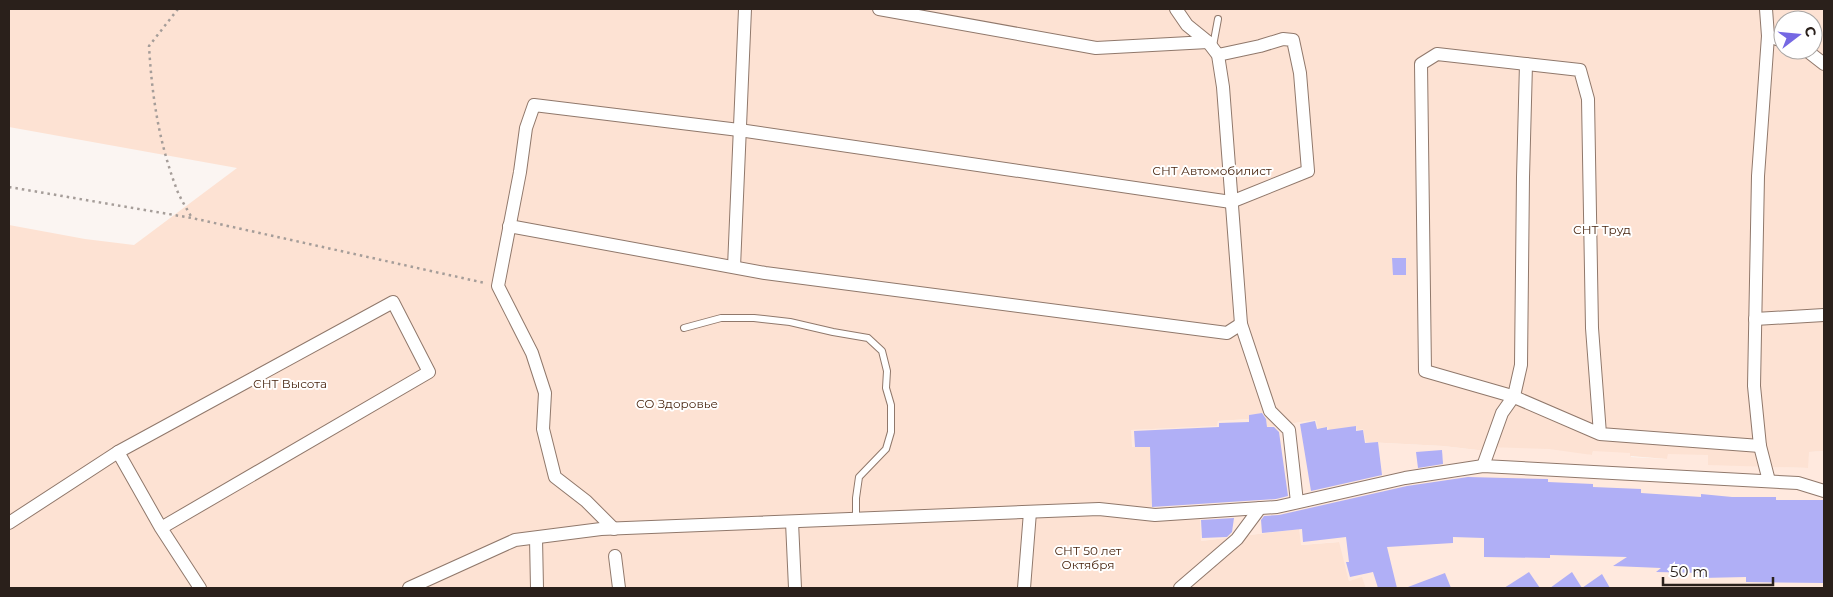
<svg xmlns="http://www.w3.org/2000/svg" width="1833" height="597" font-family="Montserrat,sans-serif">
<style>
.built{fill:#ffe9de}
.green{fill:#fde2d3;fill-rule:evenodd}
.building{fill:#b0aff6}
.lines{fill:none;stroke-linecap:round;stroke-linejoin:round}
.service-casing{stroke:#90786b;stroke-width:8}
.minor-casing{stroke:#90786b;stroke-width:14}
.path{stroke:#a59d99;stroke-width:2.5;stroke-dasharray:2.5 4;stroke-linecap:butt}
.service{stroke:#fff;stroke-width:6}
.minor{stroke:#fff;stroke-width:12}
.labels{text-anchor:middle;stroke-width:4;stroke-linejoin:round;paint-order:stroke}
.park-label{font-size:12px;fill:#48250f;stroke:#fff}
</style>
<rect width="100%" height="100%" fill="#fbf5f2"/>
<polygon class="built" points="1266,413 1267,427 1316,420 1329,427 1357,426 1364,429 1366,442 1443,446 1486,451 1491,432 1592,455 1595,441 1632,443 1631,457 1667,459 1668,447 1709,449 1708,464 1808,468 1808,452 1824,451 1824,588 1366,588 1362,578 1349,581 1338,542 1300,545 1298,529 1201,541 1200,508 1152,510 1150,448 1131,447 1131,430 1217,426 1218,421 1249,419 1249,415"/>
<path class="green" d="M9,9h1815v442l-15,1 -1,16 -100,-3v-10l-40,-1 -1,5 -37,-3v-3l-37,-2 -1,4 -43,-6 -62,-2 -1,4 -43,-5 -77,-4 -3,-13 -6,1 -1,-4 -27,5 -1,-4 -10,1 -2,-8 -49,7 -2,-14 -16,2v4l-31,2 -1,5 -86,4 1,17h18l2,63 48,-2 1,33 98,-12 2,16 38,-3 10,39 13,-4 4,11h-1357v-363l76,14 49,6 103,-77 -228,-41zM1783,20h30v30h-30z"/>
<g class="building">
<polygon points="1392,258 1406,258 1406,275 1393,275"/>
<polygon points="1262,413 1266,419 1267,427 1274,427 1279,432 1288,496 1276,499 1152,507 1150,447 1135,447 1134,431 1219,427 1219,423 1249,422 1249,415"/>
<polygon points="1315,421 1317,429 1327,427 1327,430 1356,426 1356,431 1363,430 1365,443 1378,442 1382,475 1311,491 1300,424"/>
<polygon points="1442,450 1443,464 1418,468 1416,452"/>
<polygon points="1468,477 1548,479 1548,482 1593,484 1593,487 1641,489 1641,493 1701,497 1701,494 1732,497 1776,497 1776,500 1824,500 1823,583 1746,582 1746,577 1701,578 1701,573 1656,572 1661,568 1613,566 1627,557 1550,555 1550,558 1484,557 1484,538 1453,537 1453,543 1387,547 1397,588 1378,588 1373,572 1350,577 1346,562 1349,562 1346,537 1303,542 1302,529 1262,533 1261,520 1264,516 1279,515 1407,486"/>
<polygon points="1234,518 1232,532 1227,537 1202,538 1201,520"/>
<polygon points="1529,572 1540,588 1504,588"/>
<polygon points="1572,572 1582,588 1602,574 1610,588 1550,588"/>
<polygon points="1445,573 1451,588 1409,588 1408,587"/>
</g>
<g class="lines">
<defs>
<g id="service">
<polyline points="1213,46 1218,19"/>
<polyline points="684,328 721,318 754,318 790,322 833,332 868,338 882,351 887,371 886,388 891,405 891,432 886,449 859,477 856,498 856,519"/>
</g>
<g id="minor">
<polyline points="879,9 1096,48 1208,42"/>
<polyline points="1176,9 1187,25 1208,42 1218,55 1223,87 1241,324 1270,411 1289,430 1297,502"/>
<polyline points="1766,9 1768,36 1758,176 1754,386 1760,446 1769,481"/>
<polyline points="1768,36 1783,41"/>
<polyline points="1806,50 1824,64"/>
<polyline points="509,226 765,273 1227,333 1241,324"/>
<polyline points="734,267 745,9"/>
<polyline points="1755,319 1824,315"/>
<polyline points="1600,434 1592,328 1588,99 1580,70 1437,54 1421,64 1425,371 1512,396 1600,434 1760,446"/>
<polyline points="1483,466 1502,413 1514,396 1521,365 1523,177 1526,64"/>
<polyline points="792,522 795,588"/>
<polyline points="9,523 118,452"/>
<polyline points="161,528 429,372 393,302 118,452 161,528 200,588"/>
<polyline points="614,529 586,501 555,477 543,429 545,393 532,353 498,286 520,172 526,128 534,105 739,130 1231,202 1308,171 1300,73 1293,40 1283,39 1260,46 1218,55"/>
<polyline points="536,538 537,588"/>
<polyline points="615,556 619,588"/>
<polyline points="409,588 515,540 601,529 1099,509 1155,515 1277,507 1405,478 1483,466 1798,483 1824,491"/>
<polyline points="1024,588 1030,512"/>
<polyline points="1180,588 1237,539 1260,508"/>
</g>
</defs>
<use href="#service" class="service-casing"/>
<use href="#minor" class="minor-casing"/>
<g class="path">
<path d="M178,9l-29,37c3,51 10,97 28,144 4,10 10,19 15,28"/>
<polyline points="9,187 192,218 485,283"/>
</g>
<use href="#service" class="service"/>
<use href="#minor" class="minor"/>
</g>
<g class="labels">
<g class="park-label">
<text x="1212" y="175">СНТ Автомобилист</text>
<text x="1602" y="234">СНТ Труд</text>
<text x="290" y="388">СНТ Высота</text>
<text x="677" y="408">СО Здоровье</text>
<text x="1088" y="555">СНТ 50 лет<tspan x="1088" dy="14">Октября</tspan></text>
</g>
</g>
<rect width="1833" height="597" fill="none" stroke="#2a201b" stroke-width="20"/>
<g transform="translate(1798 35) rotate(74)"><circle r="24" fill="#ffffff" stroke="#aaa6a4"/>
<path d="M0-4L9 19L0 12L-9 19Z" fill="#7568e3"/>
<text y="-8" font-size="14" font-weight="bold" text-anchor="middle" fill="#2a201b">С</text>
</g>
<path d="M1663 577v8h110v-8" fill="none" stroke="#2a201b" stroke-width="2.5"/>
<text x="1670" y="577" font-size="15" fill="#2a201b" stroke="#ffffff" stroke-width="4" paint-order="stroke">50 m</text>
</svg>
